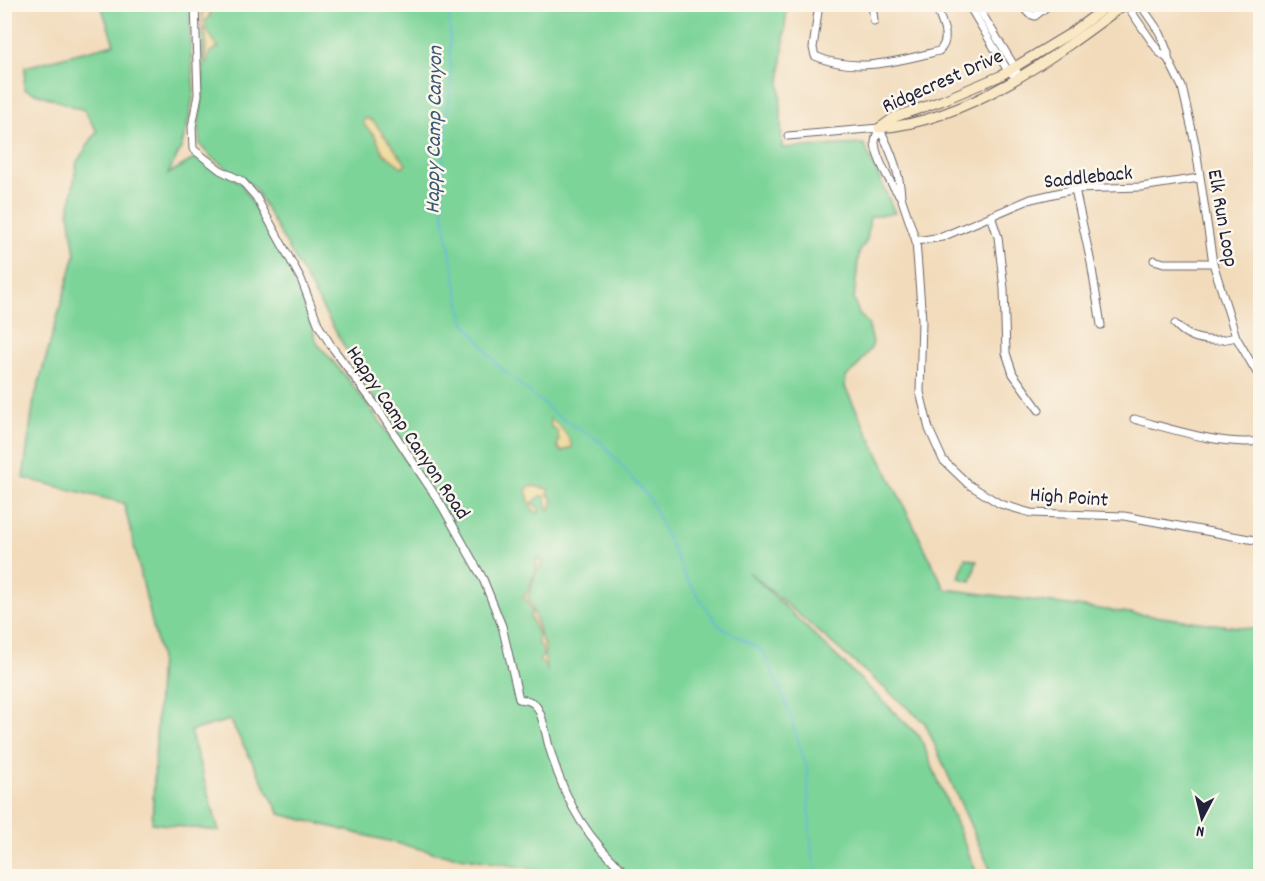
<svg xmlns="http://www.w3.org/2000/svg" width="1265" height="881" font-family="Dekko,sans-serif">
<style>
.green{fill:#7dd499;stroke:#507b6a;stroke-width:1.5}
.sand{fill:#eeda9e;stroke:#887e6c;stroke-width:1.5}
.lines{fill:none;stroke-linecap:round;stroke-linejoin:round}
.stream{stroke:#65b6e0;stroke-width:1.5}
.street-casing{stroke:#6b6368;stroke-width:9}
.secondary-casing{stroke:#6b6368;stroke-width:11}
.street{stroke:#fff;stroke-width:7}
.secondary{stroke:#fae7c3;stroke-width:9}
.labels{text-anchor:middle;stroke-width:5;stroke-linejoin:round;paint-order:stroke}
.street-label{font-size:21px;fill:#22223b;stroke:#fbf7ec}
.water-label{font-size:22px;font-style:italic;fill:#395675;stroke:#fbf7ec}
</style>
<rect width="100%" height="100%" fill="#fbf7ec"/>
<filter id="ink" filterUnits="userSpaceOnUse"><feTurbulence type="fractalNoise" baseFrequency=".0167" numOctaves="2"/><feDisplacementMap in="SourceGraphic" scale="12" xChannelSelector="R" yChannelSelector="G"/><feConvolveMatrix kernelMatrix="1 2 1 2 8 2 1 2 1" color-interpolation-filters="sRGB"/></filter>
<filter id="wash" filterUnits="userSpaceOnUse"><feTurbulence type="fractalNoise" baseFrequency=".008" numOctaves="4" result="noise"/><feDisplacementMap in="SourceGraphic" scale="24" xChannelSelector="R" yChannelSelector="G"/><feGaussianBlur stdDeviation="1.35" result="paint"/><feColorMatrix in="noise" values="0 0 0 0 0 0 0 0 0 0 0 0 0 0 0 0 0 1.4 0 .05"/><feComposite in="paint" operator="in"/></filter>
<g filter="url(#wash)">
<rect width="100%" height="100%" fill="#f2dbbb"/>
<g class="green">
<polygon points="101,5 191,5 190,39 194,92 187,128 181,148 168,174 199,156 241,183 270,235 295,276 317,343 348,379 384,427 434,505 254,187 211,157 200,145 198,129 203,90 202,5 787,5 780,83 782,148 864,144 895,213 870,217 867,240 859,253 854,299 858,312 868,324 873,342 871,348 857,367 846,377 845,387 945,589 1260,630 1260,876 993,876 925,723 749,572 920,737 978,876 576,876 436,853 280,814 230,720 190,731 219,831 152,823 160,656 124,503 23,478 34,400 75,255 69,212 77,162 97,131 84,110 24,89 25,67 114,44"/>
<polygon points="965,558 977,561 971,581 959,578"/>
</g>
<g class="sand">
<polygon points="203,5 208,6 210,12 209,17 211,16 205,20 206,24 205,28 219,48 216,48 209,53 208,62 205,61 206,37 202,26"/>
<polygon points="367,118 374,122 406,164 402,167 383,153 375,136 365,126 363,121"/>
<path d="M550,419c9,6 19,16 22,28l-11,5 -4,-6 2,-6 -2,-10 -6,-3z"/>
<path d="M533,486l16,3 -1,5 5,5 -3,11 -2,-1 -3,-13h-4l-9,7 7,5v5c-11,-3 -9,-13 -13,-22l2,-4z"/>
<path d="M537,557l3,4h3l-8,14 -7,23c9,15 8,35 18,51l-2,7 3,15 -2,-6 -6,-4 4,-6v-6l-5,-5v-10l-8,-18 2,-3 -5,-12 -4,-3c7,-6 9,-21 13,-28z"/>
</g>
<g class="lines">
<polyline class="stream" points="449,4 451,81 443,159 443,214 463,319 497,365 559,417 601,442 649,498 686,578 719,626 763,651 784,698 807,768 811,848 817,876"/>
</g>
</g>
<g filter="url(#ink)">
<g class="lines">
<defs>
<g id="street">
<path d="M195,4l3,91 -6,32 1,22 27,21 22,11 14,16 45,82 18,47 13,21 44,59 66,100 41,73 19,47 17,73c8,1 15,2 19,10 7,13 8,30 13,44 16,53 37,87 78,123"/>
<path d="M819,4l-6,44 2,8c40,18 84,5 124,-5 14,-13 1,-31 -4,-47"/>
<polyline points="872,4 874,21"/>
<polyline points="968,4 1008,71 1019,78 1015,67 976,4"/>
<polyline points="1020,4 1029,14 1035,16 1050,4"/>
<polyline points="1126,4 1159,52 1168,59"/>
<polyline points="1140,4 1160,33 1168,53 1168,59 1182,87 1195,143 1213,263 1236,337 1260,378"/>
<path d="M879,128c12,22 21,44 22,69 -10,-12 -25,-39 -26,-54 0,-5 3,-11 4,-15z"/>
<polyline points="788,136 879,128"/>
<polyline points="1075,189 1091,263 1101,325"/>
<polyline points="901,197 916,241 922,320 920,392 929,429 943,460 968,484 1000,504 1031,513 1124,516 1260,541"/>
<polyline points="991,216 998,237 1004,289 1006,353 1013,374 1039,410"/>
<polyline points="916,241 942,237 1031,199 1075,189 1141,187 1199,178"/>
<polyline points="1154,260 1164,263 1213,263"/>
<path d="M1175,324c16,18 38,19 61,13"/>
<path d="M1134,419c38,10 87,27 126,22"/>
</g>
<g id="secondary">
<polyline points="881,127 895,117 941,101 1000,76 1071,33 1110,4"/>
<path d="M879,128c88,-6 178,-73 246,-124"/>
</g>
</defs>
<use href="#street" class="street-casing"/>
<use href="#secondary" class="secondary-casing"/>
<use href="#street" class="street"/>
<use href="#secondary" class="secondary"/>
</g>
</g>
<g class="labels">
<g class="street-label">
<text transform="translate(942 80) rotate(-24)" y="7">Ridgecrest Drive</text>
<text transform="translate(1088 176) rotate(-6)" y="7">Saddleback</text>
<text transform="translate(1224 218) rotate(80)" y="7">Elk Run Loop</text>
<text transform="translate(409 432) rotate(56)" y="7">Happy Camp Canyon Road</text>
<text transform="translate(1069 496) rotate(4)" y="7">High Point</text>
</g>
<g class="water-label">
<text transform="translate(432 130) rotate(-89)" y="8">Happy Camp Canyon</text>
</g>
</g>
<rect width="1265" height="881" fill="none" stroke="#fbf7ec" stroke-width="24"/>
<g transform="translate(1202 818) rotate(187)" stroke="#fbf7ec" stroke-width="4.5" paint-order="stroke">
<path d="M0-4.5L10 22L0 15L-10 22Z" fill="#22223b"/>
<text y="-9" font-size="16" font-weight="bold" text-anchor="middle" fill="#22223b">N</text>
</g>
</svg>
